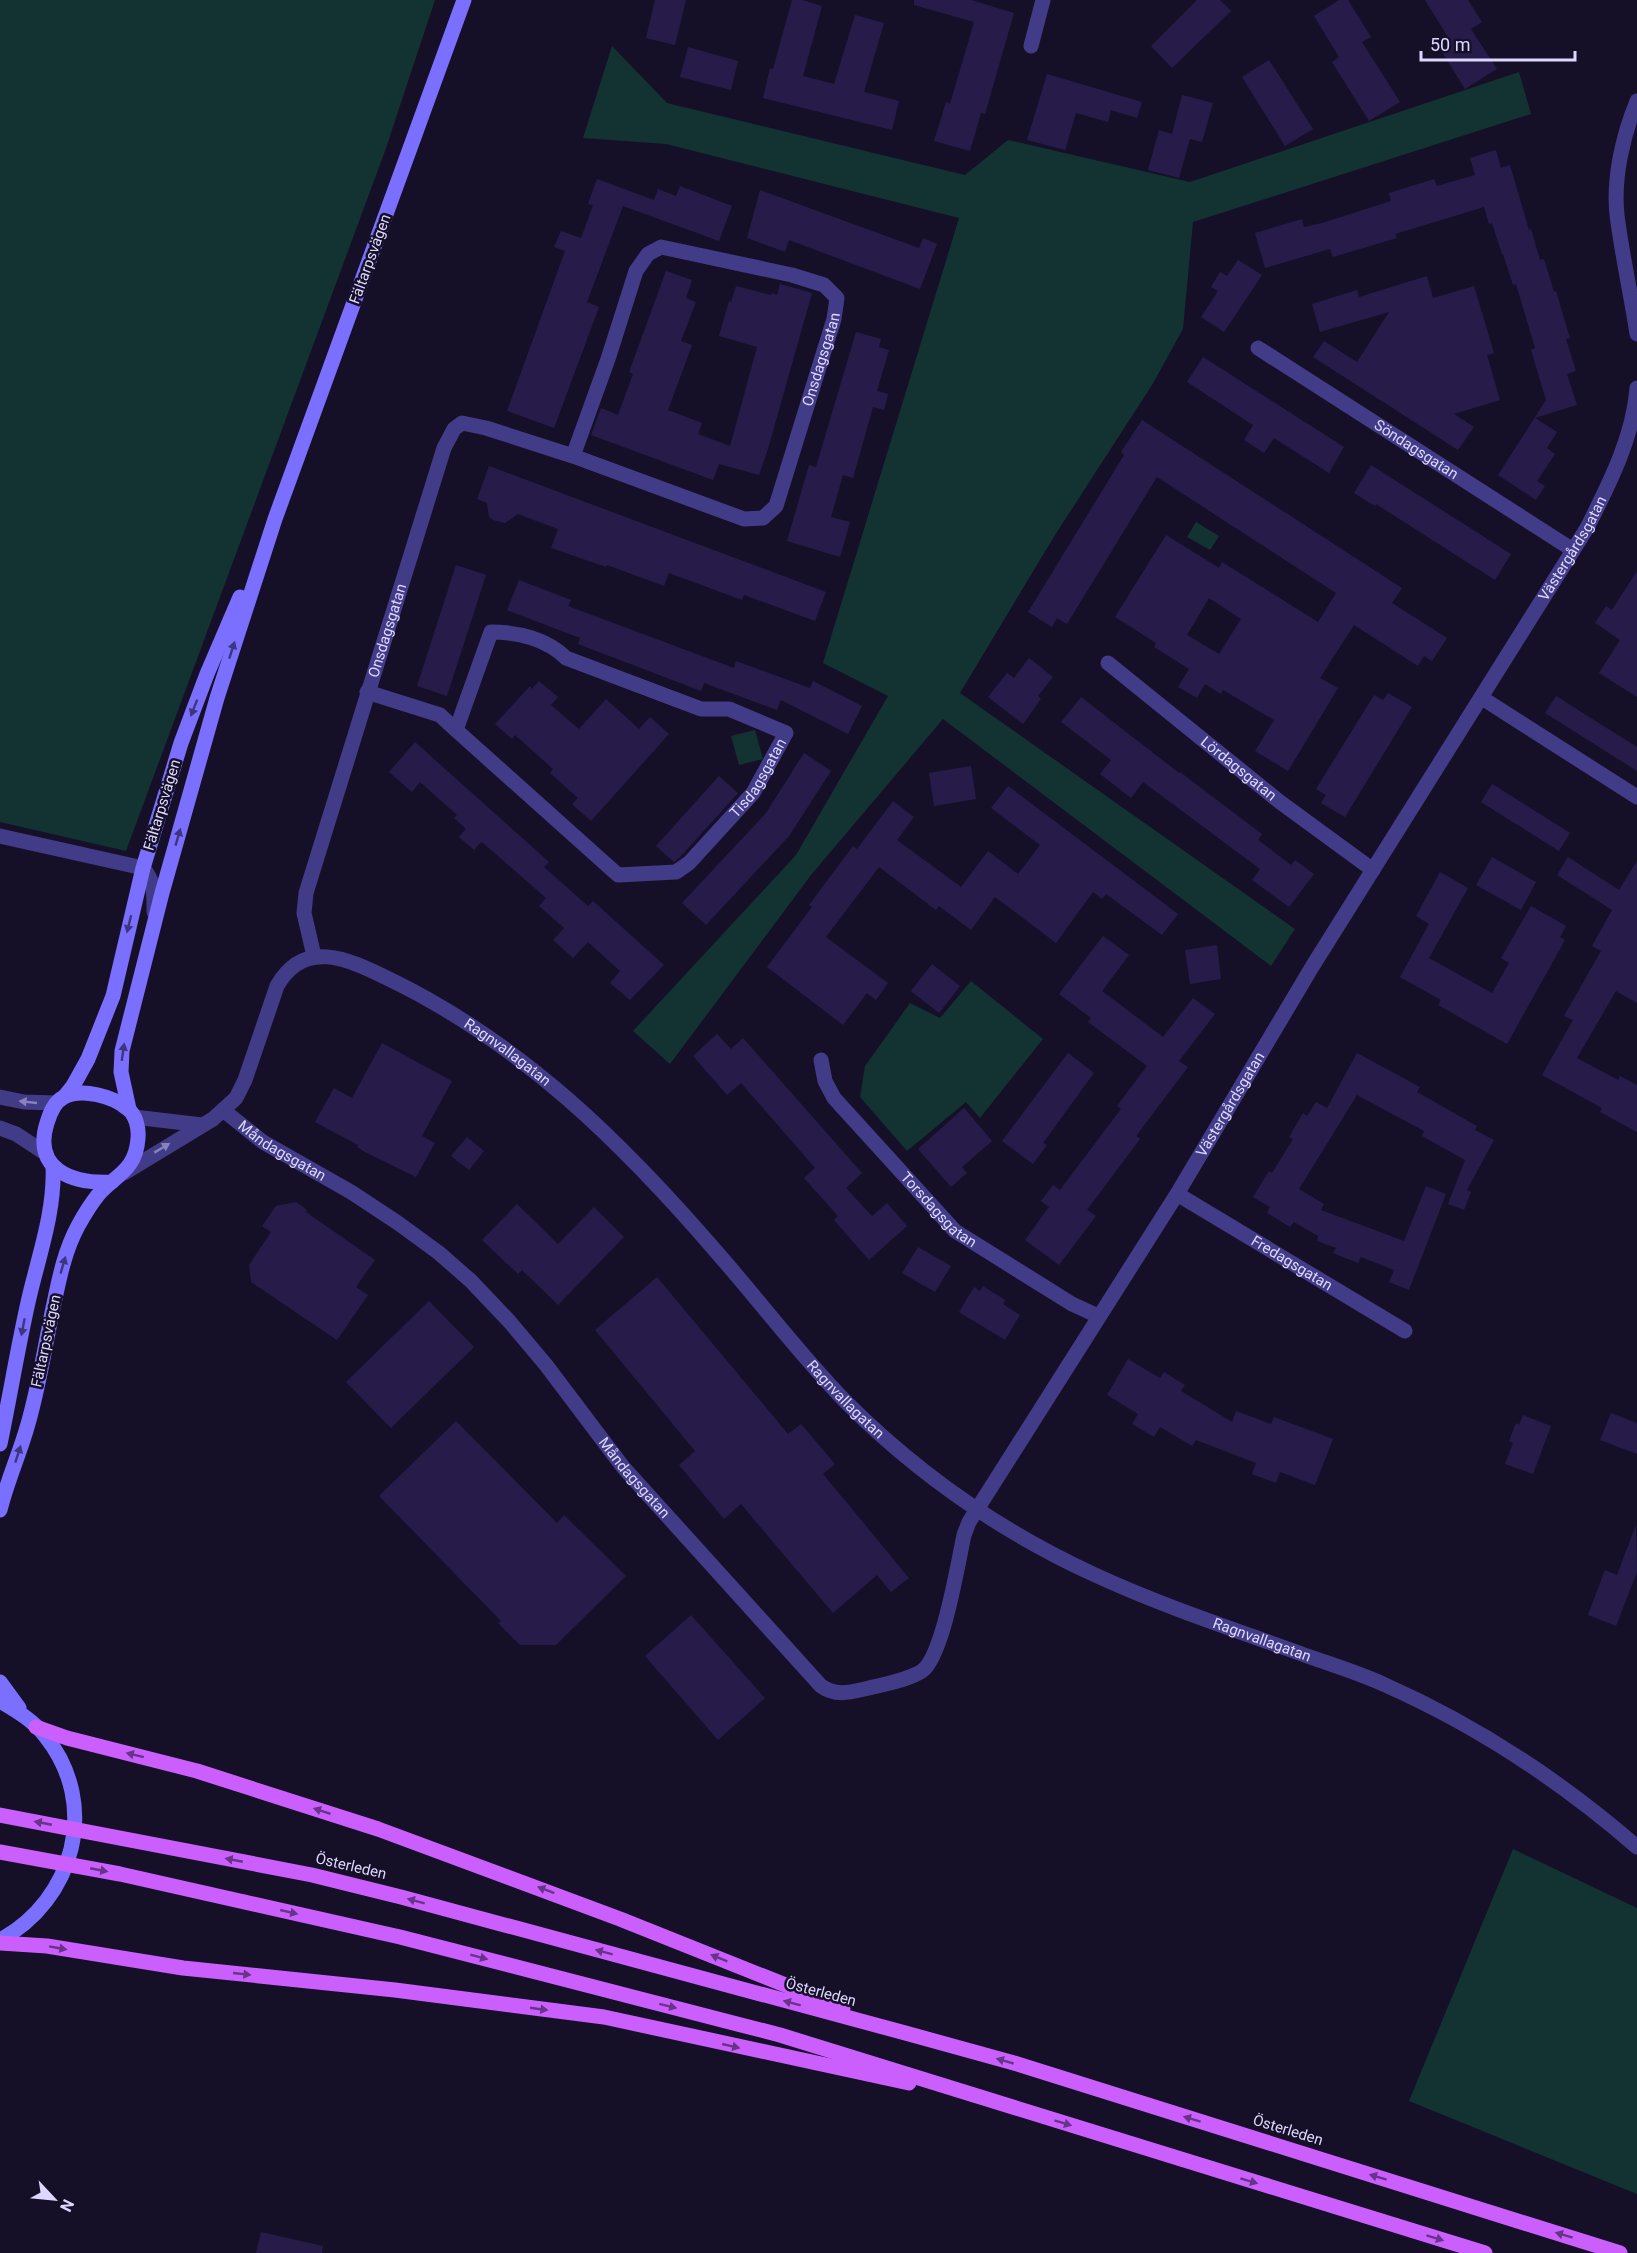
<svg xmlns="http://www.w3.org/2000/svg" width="1637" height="2253" font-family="Roboto,sans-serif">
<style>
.green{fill:#133232}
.building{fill:#271c49;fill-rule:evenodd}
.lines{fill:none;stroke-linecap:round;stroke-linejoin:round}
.minor{stroke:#423b87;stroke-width:15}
.secondary{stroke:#7a6ffe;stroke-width:15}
.primary{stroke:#cb5ffe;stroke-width:15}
.oneway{fill:#3d367e}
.oneway2{fill:#8882bd}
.oneway3{fill:#673488}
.labels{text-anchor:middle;stroke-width:5;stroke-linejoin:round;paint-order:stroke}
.street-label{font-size:15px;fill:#ded8ff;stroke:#151028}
</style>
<rect width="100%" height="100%" fill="#151028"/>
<g class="green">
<polygon points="0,0 435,0 385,151 126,851 0,822"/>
<polygon points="612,46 667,103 965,175 1008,140 1190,182 1519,72 1531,114 1193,222 1183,329 1152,385 1055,535 960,693 1295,929 1271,966 943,719 811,875 670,1064 633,1031 796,855 888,696 823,663 959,218 666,144 583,138"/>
<polygon points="1196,522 1219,536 1210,550 1187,537"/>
<polygon points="755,730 763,759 739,765 731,736"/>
<polygon points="971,981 1043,1039 980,1118 966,1102 907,1151 860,1097 865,1066 910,1003 940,1018"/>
<polygon points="1513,1849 1637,1908 1637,2194 1409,2101"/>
</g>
<g class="building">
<polygon points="655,0 686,0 675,45 646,38"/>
<polygon points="792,0 802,0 822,6 803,76 834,84 855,15 884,23 864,92 899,101 892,130 763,98 770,68 773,69"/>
<polygon points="914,0 971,0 1014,13 985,114 981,113 970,151 934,141 946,102 950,104 974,22 914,5"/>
<polygon points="1197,0 1220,0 1231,11 1172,68 1151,46"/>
<polygon points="1339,0 1348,0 1371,37 1362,42 1400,102 1369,121 1332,62 1339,57 1314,16"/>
<polygon points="1425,0 1468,0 1482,22 1471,29 1497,69 1465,89 1440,49 1451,42"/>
<polygon points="688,47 738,61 731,90 680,77"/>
<polygon points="1269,60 1313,129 1285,146 1242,77"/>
<polygon points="1047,74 1142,102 1137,118 1111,110 1108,122 1076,113 1065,150 1027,140"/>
<polygon points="1182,95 1213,103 1202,142 1190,139 1179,178 1148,170 1159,130 1172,134"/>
<polygon points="1496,150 1501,168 1510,165 1529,230 1531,229 1540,260 1544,259 1554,292 1556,291 1570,338 1566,339 1576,371 1567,374 1577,405 1535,418 1557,432 1547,448 1555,454 1537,481 1545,486 1536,500 1498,475 1546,400 1531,350 1535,348 1516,284 1513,285 1503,254 1502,254 1492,223 1489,224 1484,207 1395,234 1397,238 1333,257 1330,249 1265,268 1255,233 1302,219 1304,227 1322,223 1391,201 1389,193 1434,179 1437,186 1475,175 1470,158"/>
<polygon points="597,179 654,200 658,189 676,196 680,186 732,206 719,241 623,206 587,302 599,307 554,428 507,411 565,251 554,247 561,231 581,238 593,205 588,204"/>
<polygon points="760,190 919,248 923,238 937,244 920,289 789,240 785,252 747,238"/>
<polygon points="1238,260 1262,275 1224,332 1201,317 1218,291 1211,287 1220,272 1227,276"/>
<polygon points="666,271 692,280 686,298 696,302 681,341 692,345 668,410 702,423 698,434 730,446 757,347 719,336 729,301 731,302 736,286 771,295 772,293 777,295 780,284 812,293 768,449 759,475 719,464 713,480 591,435 601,408 618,415 633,374 629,372"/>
<polygon points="1427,276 1433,298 1474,286 1494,353 1487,355 1500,400 1454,414 1474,427 1458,450 1313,357 1324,341 1357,362 1389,312 1320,332 1312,304 1357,290 1359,297"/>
<polygon points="856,332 881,339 879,347 889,350 877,391 888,394 884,410 873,407 853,478 843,475 831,517 850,522 840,557 787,541 809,465 816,467"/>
<polygon points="1203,357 1344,447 1329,473 1274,438 1264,453 1244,440 1253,425 1187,382"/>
<path d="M1142,420l260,168 -10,15 55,35 -15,23 -8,-5 -6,10 -64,-41 -34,53 18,10 -50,83 -33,-20 19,-31 -51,-30 -2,4 -16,-10 -8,14 -19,-11 11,-18 -35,-22 2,-4 -41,-26 51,-82 53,33 3,-6 96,60 18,-29 -179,-116 -90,147 -10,-6 -5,9 -24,-15 96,-157 -3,-3zM1209,598l32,21 -22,35 -32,-19z"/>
<polygon points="1371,465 1511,554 1495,580 1376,504 1375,506 1354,493"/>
<polygon points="489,466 826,592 815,621 744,595 742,600 669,573 664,586 607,565 606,567 551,548 558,529 518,514 505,523 493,520 489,517 487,503 477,499"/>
<polygon points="456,565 486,575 447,696 417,686"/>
<polygon points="1637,571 1637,697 1599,673 1620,640 1595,623 1606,606 1612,610"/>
<polygon points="519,580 571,600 568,606 734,668 736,661 810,688 813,681 862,706 848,734 781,700 777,710 704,683 701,691 578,644 580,638 507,610"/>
<polygon points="1029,658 1053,677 1038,696 1041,699 1023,724 988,697 1007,673 1014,678"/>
<polygon points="539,681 558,697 551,705 579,729 606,699 639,729 650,717 669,734 591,821 572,804 578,798 550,773 553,769 515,735 512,739 495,724 530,686 532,689"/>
<polygon points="1388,693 1412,707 1345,817 1321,803 1326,795 1316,789 1374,695 1383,700"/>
<polygon points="1556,696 1637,747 1637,771 1545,713"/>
<polygon points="1081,697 1179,773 1180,772 1262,834 1258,840 1291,865 1295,860 1314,874 1289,907 1252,880 1260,869 1143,782 1131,798 1100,774 1111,760 1061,722"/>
<polygon points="415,742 549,862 544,867 588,906 593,901 664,965 630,1000 610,983 620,971 588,942 573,958 553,940 564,928 539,906 546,898 483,843 481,842 474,850 459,837 466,829 454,818 457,815 420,782 412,792 389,772"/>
<polygon points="804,753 831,771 789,836 706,925 682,903 766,813"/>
<polygon points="971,766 976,799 934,806 929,773"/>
<polygon points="719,776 738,793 681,856 674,862 656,846"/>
<polygon points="1492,784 1570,833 1559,851 1481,802"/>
<polygon points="1008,786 1178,914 1162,935 1106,894 1102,899 1093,892 1056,943 995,897 971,930 939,906 936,910 879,867 826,937 888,983 876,1000 867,993 843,1025 767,967 812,907 809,905 838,866 853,846 857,849 893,801 914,817 897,840 961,887 988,851 1018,874 1040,845 991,808"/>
<polygon points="1492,857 1536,882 1521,910 1476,885"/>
<polygon points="1568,857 1619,890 1637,861 1637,1003 1616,991 1577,1058 1618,1080 1620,1076 1637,1085 1637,1132 1600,1112 1602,1108 1542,1075 1573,1020 1564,1016 1601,951 1592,946 1612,910 1557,875"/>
<polygon points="1440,872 1468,888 1429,958 1492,993 1509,963 1501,958 1531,906 1566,926 1560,937 1565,940 1507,1044 1438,1005 1441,1000 1400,977 1429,924 1416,916"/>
<polygon points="1103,936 1129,955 1102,991 1163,1037 1193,998 1215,1014 1179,1061 1188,1067 1136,1136 1140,1139 1087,1210 1096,1216 1059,1265 1025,1240 1049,1207 1041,1201 1053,1185 1060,1190 1121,1109 1117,1106 1147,1066 1088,1022 1091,1018 1059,994"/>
<polygon points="1217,945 1221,979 1190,984 1185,950"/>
<polygon points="932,964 960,986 939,1013 911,991"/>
<polygon points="717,1034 731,1049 743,1038 862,1173 846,1188 872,1216 887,1203 907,1226 869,1260 834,1220 838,1216 804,1178 815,1168 796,1146 741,1083 727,1095 693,1056"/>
<polygon points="382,1043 452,1081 422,1136 435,1143 416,1177 365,1152 357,1147 358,1145 315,1122 334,1088 352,1098"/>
<polygon points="1068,1053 1094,1073 1043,1143 1047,1145 1033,1164 1002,1141"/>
<polygon points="1357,1053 1420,1087 1417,1092 1477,1126 1475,1130 1494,1140 1467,1190 1471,1192 1464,1210 1448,1204 1465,1160 1422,1136 1424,1131 1357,1095 1299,1189 1324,1204 1321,1210 1404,1241 1426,1186 1446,1194 1409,1290 1389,1282 1394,1270 1361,1257 1358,1263 1333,1253 1336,1248 1317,1241 1318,1236 1294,1222 1290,1227 1267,1213 1270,1207 1253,1197 1269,1171 1272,1173 1293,1139 1289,1137 1303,1113 1307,1116 1316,1102 1327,1108"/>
<polygon points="964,1108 992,1141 962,1167 967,1173 951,1187 918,1149"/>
<polygon points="467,1137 484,1151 469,1170 451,1156"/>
<polygon points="296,1202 307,1210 306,1212 375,1260 356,1287 368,1295 337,1340 251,1282 249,1265 271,1232 262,1226 276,1206"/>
<polygon points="517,1204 558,1244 594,1207 624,1237 558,1305 522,1270 518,1274 482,1240"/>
<polygon points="918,1247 951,1266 935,1292 902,1273"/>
<polygon points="657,1277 788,1434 801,1424 835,1464 823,1474 909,1578 891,1592 877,1575 833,1613 741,1504 724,1519 679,1465 695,1451 595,1330"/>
<polygon points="983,1286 1005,1300 1003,1304 1020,1315 1005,1340 959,1312 974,1287 980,1291"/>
<polygon points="429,1301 474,1347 391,1428 346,1382"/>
<polygon points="1128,1359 1160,1378 1164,1372 1185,1385 1181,1391 1232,1422 1236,1411 1271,1424 1274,1417 1333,1439 1315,1485 1280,1472 1276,1483 1252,1474 1256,1463 1196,1440 1192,1446 1160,1427 1154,1437 1132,1424 1138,1414 1107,1395"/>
<polygon points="1611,1413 1637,1423 1637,1454 1600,1440"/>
<polygon points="1523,1415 1551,1426 1533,1474 1505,1464 1513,1443 1509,1441 1516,1423 1519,1425"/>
<polygon points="456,1421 557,1523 564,1515 626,1576 556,1645 520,1645 498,1623 501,1621 379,1496"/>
<polygon points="1636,1525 1637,1572 1616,1626 1588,1615 1605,1570 1617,1575"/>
<polygon points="691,1615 765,1698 718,1740 645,1656"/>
<polygon points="261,2232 323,2246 322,2253 256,2253"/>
</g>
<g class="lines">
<g class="minor">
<polyline points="1031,46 1043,0"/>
<path d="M1637,101c-14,34 -24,77 -20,114 5,40 14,79 20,119"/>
<path id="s1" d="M1258,348l315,202"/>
<path id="s2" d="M1108,663l172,139 93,68"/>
<path id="s3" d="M367,692l73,23 16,15 162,145 58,-3 13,-9 64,-70 33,-60 -57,-24h-28l-135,-51c-19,-19 -48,-26 -75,-26l-35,98"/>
<polyline points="1482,698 1637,797"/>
<path d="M0,836l143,32c12,13 11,27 11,44"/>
<path id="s4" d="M314,956l-10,-43 2,-20 138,-445 10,-19 8,-6 24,5 87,28 171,63 19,-1 13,-12 58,-187 3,-21 -13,-13 -32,-10 -131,-28 -13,7 -12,17 -28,88 -35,97"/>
<path id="s5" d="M821,1060l4,21 9,17 121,133 117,73 26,12"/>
<polyline points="0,1097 24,1102 56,1103"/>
<path id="s6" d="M223,1110l40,32 88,50 47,31 41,30 32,28 38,40 37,44 77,102 198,219c16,11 30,6 48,2 16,-4 39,-8 53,-17 21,-15 36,-108 42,-136l5,-13 208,-328 135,-227 275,-439c22,-44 46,-90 50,-140"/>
<polyline points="134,1117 202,1125"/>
<polyline points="0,1128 16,1134 45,1153"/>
<path id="s7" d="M124,1173l89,-54 23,-21 9,-18 32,-94c27,-48 71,-27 110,-8 135,65 237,166 333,278 42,48 81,100 126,146 71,71 156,130 247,172 71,33 146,57 220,84 23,8 48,16 70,26 93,41 178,97 254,163"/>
<path id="s8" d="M1177,1194l228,137"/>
</g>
<g class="secondary">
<polyline points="65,1096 73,1086 88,1059 113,996 143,868 181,743 207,674 240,597"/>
<polyline points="129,1109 121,1072 122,1051 162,893 217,698 275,519 464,0"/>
<path d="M0,1444c10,-48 18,-98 29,-146 10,-43 26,-87 24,-132"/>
<path d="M0,1510c7,-29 20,-57 28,-86 11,-38 17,-78 25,-116 6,-28 11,-56 25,-82 6,-11 12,-21 20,-31 17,-20 38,-24 40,-57 1,-9 -2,-23 -10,-29 -15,-13 -46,-21 -64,-12 -10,5 -14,16 -17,26 -15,47 26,61 65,59"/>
<polyline points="0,1682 19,1708"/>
<path d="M0,1701c17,10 34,20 46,36 54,68 28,163 -46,203"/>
</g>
<g class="primary">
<polyline points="36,1727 67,1738 197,1771 378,1829 620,1919 843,2008"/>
<polyline points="0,1815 312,1875 401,1897 909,2034 1014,2063 1620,2253"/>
<polyline points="0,1852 120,1874 400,1937 780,2035 1485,2253"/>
<polyline points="0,1943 47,1946 183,1968 395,1990 604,2017 909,2083"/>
</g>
</g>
<defs><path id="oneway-solid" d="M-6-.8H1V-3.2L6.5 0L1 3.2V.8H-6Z" transform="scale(1.5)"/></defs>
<g class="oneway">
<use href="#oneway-solid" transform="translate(232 650) rotate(-72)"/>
<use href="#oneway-solid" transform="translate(194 708) rotate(111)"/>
<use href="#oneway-solid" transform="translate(178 837) rotate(-74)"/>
<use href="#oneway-solid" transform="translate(129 924) rotate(104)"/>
<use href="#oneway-solid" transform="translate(123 1052) rotate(-82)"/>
<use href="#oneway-solid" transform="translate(63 1265) rotate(-74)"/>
<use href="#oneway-solid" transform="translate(23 1327) rotate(101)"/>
<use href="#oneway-solid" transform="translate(18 1454) rotate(-72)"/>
</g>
<g class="oneway2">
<use href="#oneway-solid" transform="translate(28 1102) rotate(-174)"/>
<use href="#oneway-solid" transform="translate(162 1148) rotate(-31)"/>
</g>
<g class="oneway3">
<use href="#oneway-solid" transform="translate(135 1755) rotate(-166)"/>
<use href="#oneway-solid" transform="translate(322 1811) rotate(-162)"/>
<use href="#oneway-solid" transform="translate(43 1823) rotate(-169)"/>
<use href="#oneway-solid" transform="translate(234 1860) rotate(-169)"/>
<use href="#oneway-solid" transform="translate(99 1870) rotate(11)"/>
<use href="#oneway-solid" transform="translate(546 1890) rotate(-159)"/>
<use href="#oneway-solid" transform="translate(416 1901) rotate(-165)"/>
<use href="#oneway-solid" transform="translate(289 1912) rotate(13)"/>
<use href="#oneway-solid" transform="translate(58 1948) rotate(10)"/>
<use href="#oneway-solid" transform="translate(604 1952) rotate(-165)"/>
<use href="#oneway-solid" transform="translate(479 1957) rotate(15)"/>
<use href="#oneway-solid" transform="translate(719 1958) rotate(-158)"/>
<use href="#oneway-solid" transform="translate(242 1974) rotate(6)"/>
<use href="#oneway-solid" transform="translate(792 2003) rotate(-165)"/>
<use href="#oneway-solid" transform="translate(668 2006) rotate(14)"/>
<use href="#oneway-solid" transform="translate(539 2009) rotate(8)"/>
<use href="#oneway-solid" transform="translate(731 2046) rotate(13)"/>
<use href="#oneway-solid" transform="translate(1005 2061) rotate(-164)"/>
<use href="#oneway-solid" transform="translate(1192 2119) rotate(-163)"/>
<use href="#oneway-solid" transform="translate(1063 2123) rotate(17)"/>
<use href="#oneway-solid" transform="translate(1378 2177) rotate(-163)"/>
<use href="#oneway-solid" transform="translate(1249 2181) rotate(17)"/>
<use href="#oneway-solid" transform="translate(1564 2235) rotate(-163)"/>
<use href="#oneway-solid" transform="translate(1435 2238) rotate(17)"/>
</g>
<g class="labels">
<g class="street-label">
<text transform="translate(370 259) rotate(-70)" y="5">Fältarpsvägen</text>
<text dy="5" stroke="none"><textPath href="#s4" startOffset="1050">Onsdagsgatan</textPath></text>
<text dy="5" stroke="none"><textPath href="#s1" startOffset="188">Söndagsgatan</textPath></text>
<text dy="5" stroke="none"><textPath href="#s6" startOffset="2247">Västergårdsgatan</textPath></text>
<text dy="5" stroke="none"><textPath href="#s4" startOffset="339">Onsdagsgatan</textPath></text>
<text dy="5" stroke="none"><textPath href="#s2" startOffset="168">Lördagsgatan</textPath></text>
<text dy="5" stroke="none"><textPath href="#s3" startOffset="500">Tisdagsgatan</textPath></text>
<text transform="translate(162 805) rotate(-73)" y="5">Fältarpsvägen</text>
<text dy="5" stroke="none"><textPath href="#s7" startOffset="522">Ragnvallagatan</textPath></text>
<text dy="5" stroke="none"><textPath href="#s6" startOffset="1594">Västergårdsgatan</textPath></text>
<text dy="5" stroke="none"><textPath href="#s6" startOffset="72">Måndagsgatan</textPath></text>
<text dy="5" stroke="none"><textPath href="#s5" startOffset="194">Torsdagsgatan</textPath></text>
<text dy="5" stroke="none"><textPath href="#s8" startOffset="134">Fredagsgatan</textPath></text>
<text transform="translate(46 1341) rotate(-78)" y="5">Fältarpsvägen</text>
<text dy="5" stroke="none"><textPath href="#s7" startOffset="1008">Ragnvallagatan</textPath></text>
<text dy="5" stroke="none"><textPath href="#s6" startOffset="558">Måndagsgatan</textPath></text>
<text dy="5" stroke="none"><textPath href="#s7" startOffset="1494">Ragnvallagatan</textPath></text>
<text transform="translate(351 1866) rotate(13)" y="5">Österleden</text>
<text transform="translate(821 1992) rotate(15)" y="5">Österleden</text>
<text transform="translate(1288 2130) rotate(17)" y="5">Österleden</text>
</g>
</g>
<g transform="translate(54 2199) rotate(116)" stroke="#151028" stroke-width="4.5" paint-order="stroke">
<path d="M0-4.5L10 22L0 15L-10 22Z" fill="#ded8ff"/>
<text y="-9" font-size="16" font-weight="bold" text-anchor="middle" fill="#ded8ff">N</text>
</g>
<path d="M1421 51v9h154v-9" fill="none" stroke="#ded8ff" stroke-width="3"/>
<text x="1430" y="51" font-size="18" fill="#ded8ff" stroke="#151028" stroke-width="4.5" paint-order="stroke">50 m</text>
</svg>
